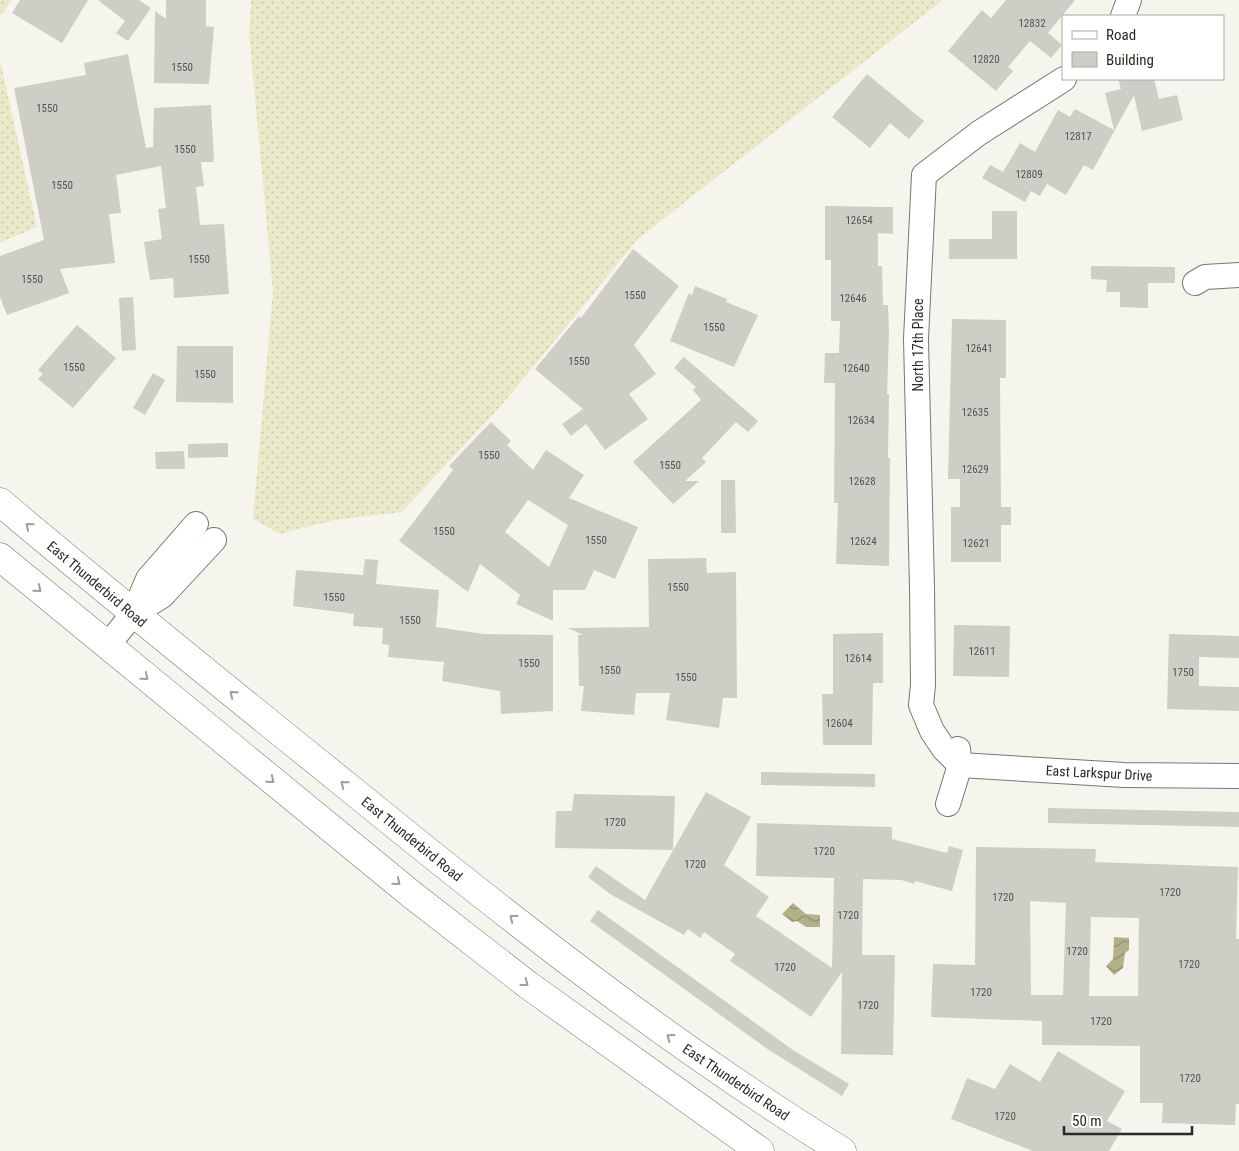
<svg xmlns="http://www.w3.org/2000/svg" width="1239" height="1151" font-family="'Roboto Condensed',sans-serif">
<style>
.grass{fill:url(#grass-dots)}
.water{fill:url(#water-waves)}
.building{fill:#cecec6;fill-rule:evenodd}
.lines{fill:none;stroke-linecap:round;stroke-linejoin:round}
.minor-casing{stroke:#787871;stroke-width:26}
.major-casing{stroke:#787871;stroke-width:29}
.minor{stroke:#fff;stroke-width:24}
.major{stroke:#fff;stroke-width:28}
.oneway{stroke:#9f9f9e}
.labels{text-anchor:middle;stroke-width:4;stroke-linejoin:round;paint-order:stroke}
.number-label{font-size:11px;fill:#53534f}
.street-label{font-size:14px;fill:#2a2a27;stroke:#fffffe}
</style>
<defs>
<pattern id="grass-dots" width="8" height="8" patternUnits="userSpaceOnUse" patternTransform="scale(1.25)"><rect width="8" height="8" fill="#eae9c9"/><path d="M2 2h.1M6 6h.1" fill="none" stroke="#c9c8ad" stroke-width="1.8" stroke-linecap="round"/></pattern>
<pattern id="water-waves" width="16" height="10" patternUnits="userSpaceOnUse" patternTransform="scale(1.25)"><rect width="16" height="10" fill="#b1b089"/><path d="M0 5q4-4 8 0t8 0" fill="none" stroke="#908f70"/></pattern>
</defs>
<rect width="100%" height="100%" fill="#f5f5ed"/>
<g class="grass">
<polygon points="0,0 12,0 0,16"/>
<polygon points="251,0 943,0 639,238 506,400 402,512 334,520 280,534 253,519 273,291 249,33"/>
<polygon points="0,60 37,227 0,243"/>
</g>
<g class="water">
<polygon points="793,903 806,914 820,915 820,927 806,927 797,921 792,922 782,914"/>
<polygon points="1114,937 1129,938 1129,950 1125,953 1123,968 1114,975 1106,966 1113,959"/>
</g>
<g class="building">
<polygon points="20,0 88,0 62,43 12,13"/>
<polygon points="98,0 139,0 151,8 128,41 116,33 125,21"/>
<polygon points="166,0 206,0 206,26 214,27 209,84 154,83 155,11 166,19"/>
<polygon points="1006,0 1075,0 1048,33 1062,45 1051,58 1030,41 1008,67 1013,71 996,91 948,51 982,10 991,18"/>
<polygon points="128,54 146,148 153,147 154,108 211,105 214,162 201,162 204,186 196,187 200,225 224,224 229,294 174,298 173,278 150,280 144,242 162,239 158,209 166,208 161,166 116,175 121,213 109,214 115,263 60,269 69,293 7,315 0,297 0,256 44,240 14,88 86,75 84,63"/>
<polygon points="867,74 924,121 909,139 890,123 870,148 832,117"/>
<polygon points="1118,79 1154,79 1159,99 1177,95 1183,120 1142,131 1134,95 1093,170 1084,165 1066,195 1047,184 1040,196 1031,191 1025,202 982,178 990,165 1003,172 1020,143 1035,152 1058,110 1070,117 1075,109 1114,130 1105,93 1121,89"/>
<polygon points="825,206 893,207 893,234 878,233 878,266 882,266 883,305 888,305 889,332 887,394 889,394 888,458 890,458 889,566 836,564 838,503 834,503 835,383 824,383 825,353 839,353 840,321 831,321 831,260 825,260"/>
<polygon points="992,211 1017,211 1017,259 949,259 949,239 992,239"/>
<polygon points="633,249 679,286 634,345 656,374 629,394 648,419 605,450 586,424 571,436 562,424 583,409 535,369 579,316 581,318"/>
<polygon points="1091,266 1175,267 1175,283 1148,283 1148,308 1120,307 1120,292 1106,292 1107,280 1091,279"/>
<polygon points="695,286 727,299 726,302 758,315 734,367 670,341 689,293 692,295"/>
<polygon points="133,297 136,350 122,351 119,298"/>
<polygon points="952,319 1006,320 1006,378 1000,378 1001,507 1011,507 1011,525 1001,525 1001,562 951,562 951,507 960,507 960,479 948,479"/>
<polygon points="77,325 116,358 73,408 38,379 43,374 38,370"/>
<polygon points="177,346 233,346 233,403 176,402"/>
<polygon points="684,357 758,421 748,432 736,422 702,458 706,462 685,481 699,481 673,504 633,462 701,400 693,390 696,387 674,368"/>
<polygon points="153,373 165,380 145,415 133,408"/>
<path d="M491,422l20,19 -4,4 26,25 13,-20 38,25 -15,23 69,29 -23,52 -21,-9 -9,20h-32v31l-37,-17 4,-9 -40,-31 -12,28 -69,-51 54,-71 -4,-4zM528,500l40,25 -19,42 -44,-35z"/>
<polygon points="228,443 228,457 188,458 188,444"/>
<polygon points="184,451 185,469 156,469 155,452"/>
<polygon points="721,480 735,480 736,533 721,533"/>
<polygon points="706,558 707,573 736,572 737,698 723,698 719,728 666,720 670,693 636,693 634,715 581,711 584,686 579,686 578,635 583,635 568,628 649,627 648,559"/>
<polygon points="365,559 378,560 376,584 439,590 436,627 484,634 553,635 553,711 501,714 500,691 442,681 444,662 388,657 389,645 382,644 383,628 353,626 354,614 293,606 296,570 363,575"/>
<polygon points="954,625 1010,626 1009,677 953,676"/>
<polygon points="883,633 883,683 873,683 872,745 823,745 822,694 833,694 833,634"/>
<polygon points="1169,634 1239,636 1239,658 1199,657 1199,686 1239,687 1239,711 1167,709"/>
<polygon points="761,772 875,774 875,787 761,785"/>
<polygon points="706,792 751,817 724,865 769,897 756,916 832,968 834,878 756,876 757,823 892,827 892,839 947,853 949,846 963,850 952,891 915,881 914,884 901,880 863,879 862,955 895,955 893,1055 841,1054 842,972 811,1017 730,961 735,954 704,932 700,938 688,929 684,935 610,894 588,877 596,866 645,900"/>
<polygon points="574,794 675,796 673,850 555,848 556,811 572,811"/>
<polygon points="1048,808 1239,812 1239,827 1048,823"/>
<path d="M976,847l120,2 -1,13 143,5 -2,72h3v165h-3l-1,21 -73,-2 1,-20h-23v-57l-98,-1v-24l-111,-4 2,-53 42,1zM1030,901l36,2 -3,92h-32zM1091,917l48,1 -1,78h-49z"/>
<polygon points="598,910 793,1050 849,1084 842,1096 766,1048 590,921"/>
<polygon points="1058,1051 1125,1091 1107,1121 1122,1129 1109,1151 1033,1151 951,1119 967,1078 995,1089 1010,1064 1040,1082"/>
</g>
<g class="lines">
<defs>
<g id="minor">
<polyline points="1123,16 1129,0"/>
<polyline points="1195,283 1205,277 1239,275"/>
<polyline points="133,614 162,596 214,540"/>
<polyline points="107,646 133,614 148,579 196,524"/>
<polyline points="960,765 944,749 932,731 921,705 923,685 922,588 916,339 924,175 979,133 1064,79"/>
<polyline points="960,765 1124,775 1239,776"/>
<polyline points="948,804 960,765 958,749"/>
</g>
<g id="major">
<path d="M0,502c116,98 234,193 352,288 157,128 317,254 490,361"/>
<polyline points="0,557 411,894 528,985 760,1151"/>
</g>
</defs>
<use href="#minor" class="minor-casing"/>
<use href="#major" class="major-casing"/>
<use href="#minor" class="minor"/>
<use href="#major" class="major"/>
</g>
<defs><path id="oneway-chevron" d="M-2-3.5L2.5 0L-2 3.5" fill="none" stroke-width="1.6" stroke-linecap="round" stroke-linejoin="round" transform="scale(1.25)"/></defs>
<g class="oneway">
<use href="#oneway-chevron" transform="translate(29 526) rotate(-140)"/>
<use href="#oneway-chevron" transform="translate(38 589) rotate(40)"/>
<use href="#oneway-chevron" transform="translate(145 677) rotate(39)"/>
<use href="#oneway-chevron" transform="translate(233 694) rotate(-141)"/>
<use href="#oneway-chevron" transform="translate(271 780) rotate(39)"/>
<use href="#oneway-chevron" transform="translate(344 784) rotate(-141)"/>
<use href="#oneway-chevron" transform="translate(397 882) rotate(39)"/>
<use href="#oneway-chevron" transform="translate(513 918) rotate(-142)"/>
<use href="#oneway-chevron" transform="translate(525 983) rotate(37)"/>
<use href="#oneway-chevron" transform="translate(670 1037) rotate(-144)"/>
</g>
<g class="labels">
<g class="number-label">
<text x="1032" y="27">12832</text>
<text x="986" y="63">12820</text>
<text x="182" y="71">1550</text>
<text x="47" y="112">1550</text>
<text x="1078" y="140">12817</text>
<text x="185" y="153">1550</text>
<text x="1029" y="178">12809</text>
<text x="62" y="189">1550</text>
<text x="859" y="224">12654</text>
<text x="199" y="263">1550</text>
<text x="32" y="283">1550</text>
<text x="635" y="299">1550</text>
<text x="853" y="302">12646</text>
<text x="714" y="331">1550</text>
<text x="979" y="352">12641</text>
<text x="579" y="365">1550</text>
<text x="74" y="371">1550</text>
<text x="856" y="372">12640</text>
<text x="205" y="378">1550</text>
<text x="975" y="416">12635</text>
<text x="861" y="424">12634</text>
<text x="489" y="459">1550</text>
<text x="670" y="469">1550</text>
<text x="975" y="473">12629</text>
<text x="862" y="485">12628</text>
<text x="444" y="535">1550</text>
<text x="596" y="544">1550</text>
<text x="863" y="545">12624</text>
<text x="976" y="547">12621</text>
<text x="678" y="591">1550</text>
<text x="334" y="601">1550</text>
<text x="410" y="624">1550</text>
<text x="982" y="655">12611</text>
<text x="858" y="662">12614</text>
<text x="529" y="667">1550</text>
<text x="610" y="674">1550</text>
<text x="1183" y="676">1750</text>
<text x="686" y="681">1550</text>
<text x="839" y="727">12604</text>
<text x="615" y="826">1720</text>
<text x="824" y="855">1720</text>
<text x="695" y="868">1720</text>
<text x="1170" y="896">1720</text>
<text x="1003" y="901">1720</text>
<text x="848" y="919">1720</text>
<text x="1077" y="955">1720</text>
<text x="1189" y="968">1720</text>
<text x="785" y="971">1720</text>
<text x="981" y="996">1720</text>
<text x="868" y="1009">1720</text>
<text x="1101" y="1025">1720</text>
<text x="1190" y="1082">1720</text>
<text x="1005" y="1120">1720</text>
</g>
<g class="street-label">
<text transform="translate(918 345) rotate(-90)" y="5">North 17th Place</text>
<text transform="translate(97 584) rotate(40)" y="5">East Thunderbird Road</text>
<text transform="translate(1099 773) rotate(3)" y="5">East Larkspur Drive</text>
<text transform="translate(412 839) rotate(39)" y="5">East Thunderbird Road</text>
<text transform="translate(736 1082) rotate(34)" y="5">East Thunderbird Road</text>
</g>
</g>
<rect x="1062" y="15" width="162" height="65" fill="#fffffe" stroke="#aaaaa8"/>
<rect x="1072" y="31" width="25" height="8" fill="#ffffff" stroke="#aaaaa8"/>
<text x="1106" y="40" font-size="15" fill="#2a2a27">Road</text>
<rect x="1072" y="52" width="25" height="15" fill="#cecec6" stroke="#aaaaa8"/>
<text x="1106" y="65" font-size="15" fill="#2a2a27">Building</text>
<path d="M1064 1126v8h128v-8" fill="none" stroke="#2a2a27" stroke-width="2.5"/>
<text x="1072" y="1126" font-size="15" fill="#2a2a27" stroke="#fffffe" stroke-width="4" paint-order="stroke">50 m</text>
</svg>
